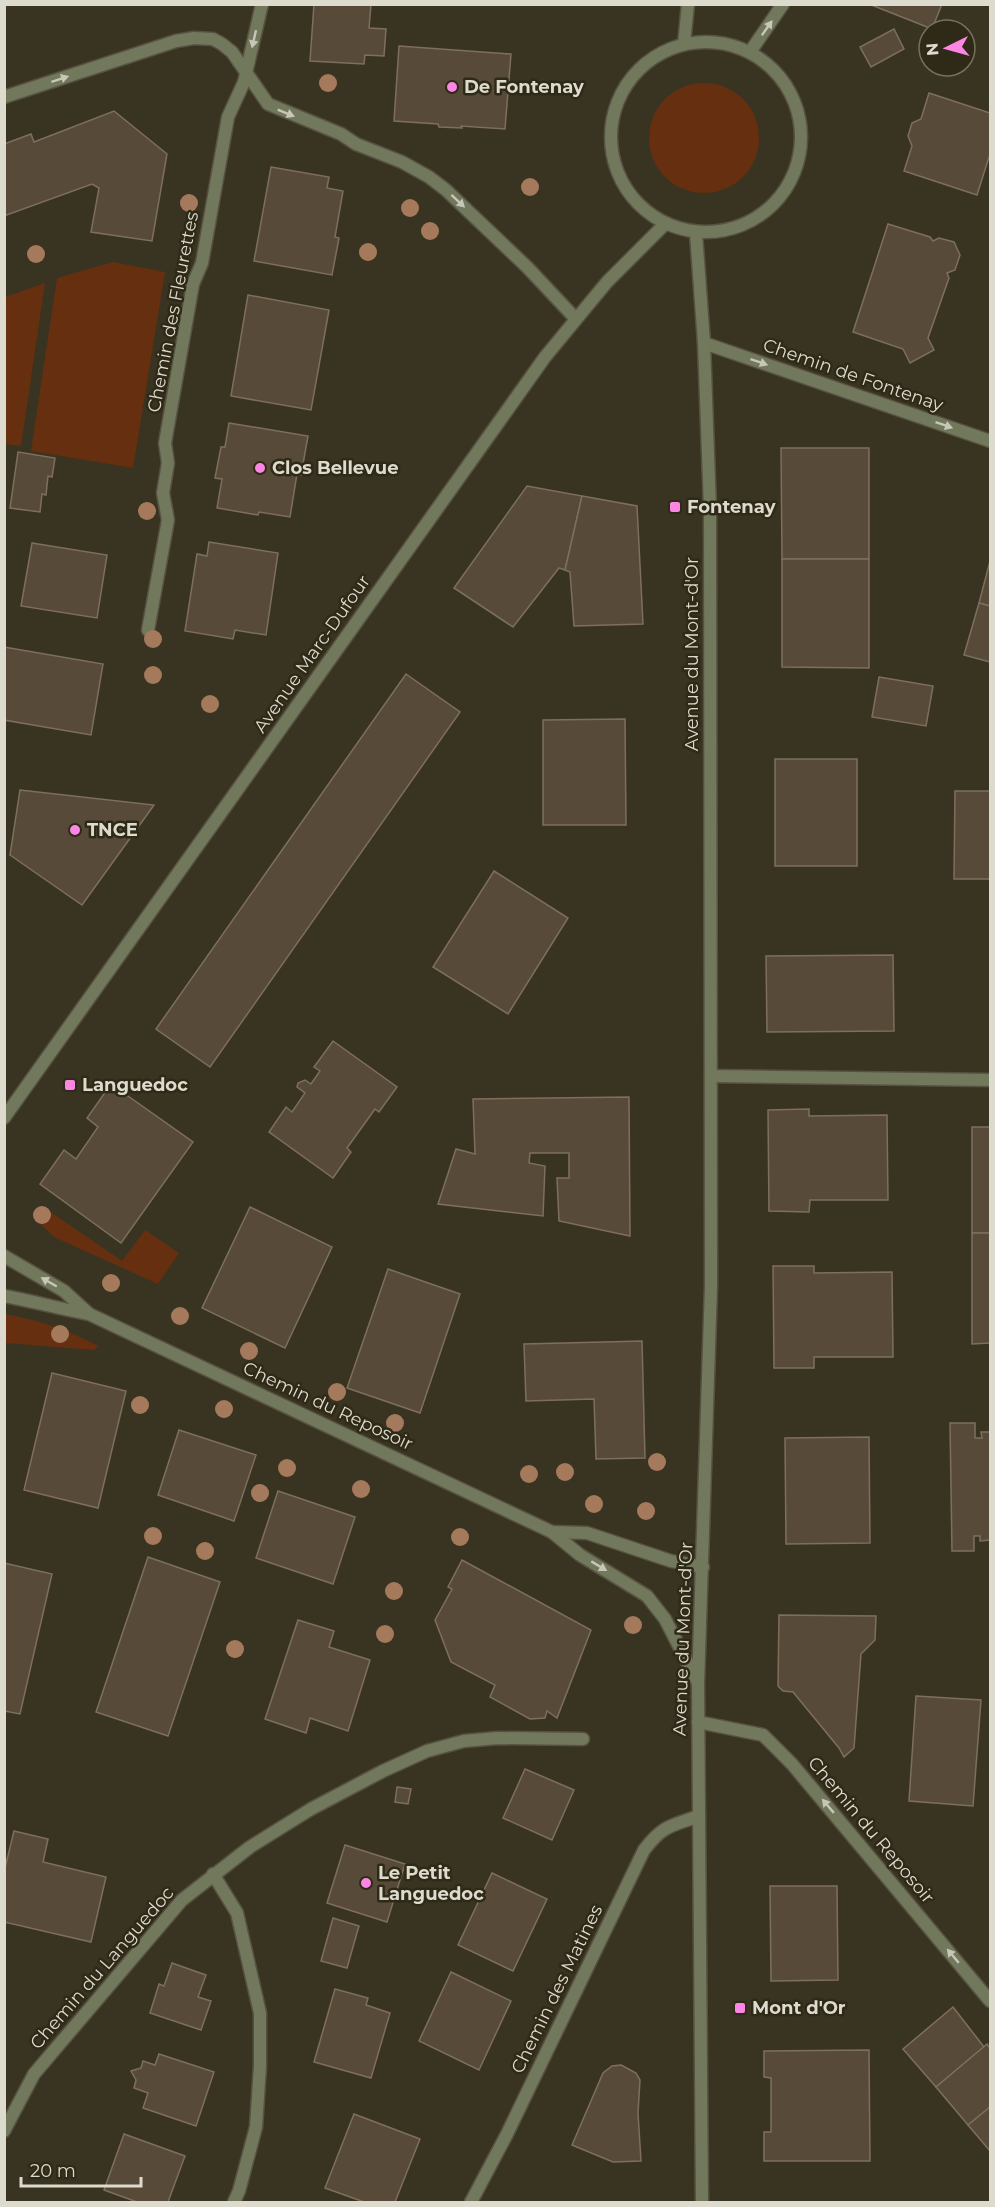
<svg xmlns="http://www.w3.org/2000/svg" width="995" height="2207" font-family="Montserrat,sans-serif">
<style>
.green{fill:#662f0f}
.building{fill:#584a39;stroke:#7e6f5d;stroke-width:1.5}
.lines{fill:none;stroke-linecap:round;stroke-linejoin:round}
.service-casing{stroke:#575240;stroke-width:15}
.pedestrian-casing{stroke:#575240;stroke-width:15}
.minor-casing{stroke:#575240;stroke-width:15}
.tertiary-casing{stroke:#575240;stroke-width:15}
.service{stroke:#71785b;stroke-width:12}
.pedestrian{stroke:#71785b;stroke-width:12}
.minor{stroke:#71785b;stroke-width:12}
.tertiary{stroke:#71785b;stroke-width:12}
.tree{fill:#a5795b}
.oneway{fill:#c7c6b7}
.poi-dot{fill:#fc86e4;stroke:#2f2a17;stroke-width:2}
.labels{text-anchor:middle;stroke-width:5;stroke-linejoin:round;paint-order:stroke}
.poi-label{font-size:18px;font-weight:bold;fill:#dddace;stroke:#2f2a17;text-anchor:start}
.street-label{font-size:18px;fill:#dddace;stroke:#2f2a17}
</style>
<rect width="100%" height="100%" fill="#393421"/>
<g class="green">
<circle cx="704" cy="138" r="55"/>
<polygon points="113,262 165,272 133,468 31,451 57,278"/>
<polygon points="45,283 21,446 5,444 5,297"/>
<polygon points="42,1206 122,1261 145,1230 179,1253 158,1284 54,1237 36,1220 35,1217"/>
<path d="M5,1314c33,6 63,16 93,32l-3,4 -90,-7z"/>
</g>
<g class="building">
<polygon points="314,4 371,4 369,28 386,29 384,56 365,55 364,64 310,61"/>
<polygon points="869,4 942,4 932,29"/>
<polygon points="894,29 904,49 871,67 860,47"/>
<polygon points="399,46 511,54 505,129 461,126 462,128 439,127 438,124 394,121"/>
<polygon points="929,93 990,113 990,154 977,195 904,171 912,146 908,136 912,123 921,119"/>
<polygon points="114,111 167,154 152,241 91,232 99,188 92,184 4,216 4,144 31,134 34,142"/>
<polygon points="271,167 329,177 327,188 343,191 335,237 339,238 332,275 254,261"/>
<polygon points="888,224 930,237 933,241 939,238 954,242 960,255 955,270 947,273 949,278 928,338 934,350 910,363 903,349 853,332"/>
<polygon points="248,295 329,310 311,410 231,396"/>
<polygon points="229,423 308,436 301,475 297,474 290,517 259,512 258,515 217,508 222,479 215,478 221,447 225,447"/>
<polygon points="781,448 869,448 869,559 782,559"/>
<polygon points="18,452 55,458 52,477 48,476 46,495 42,494 40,512 10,508"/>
<polygon points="527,486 582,496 565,570 559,568 513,627 454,588"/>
<polygon points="582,496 637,506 643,624 574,626 570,572 565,570"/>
<polygon points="209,542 278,553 266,635 235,630 233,639 185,631 197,554 207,556"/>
<polygon points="32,543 107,555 97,618 21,606"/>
<polygon points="782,559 869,559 869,668 782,667"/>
<polygon points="990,561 990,606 979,603"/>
<polygon points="979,603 990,606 990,662 964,655"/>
<polygon points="4,647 103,664 91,735 4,720"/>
<polygon points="406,674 460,712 210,1067 156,1029"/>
<polygon points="879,677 933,686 926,726 872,717"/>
<polygon points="625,719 626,825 543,825 543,720"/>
<rect x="775" y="759" width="82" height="107"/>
<polygon points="20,790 154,805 82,905 10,855"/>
<polygon points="955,791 990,791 990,879 954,879"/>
<polygon points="494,871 568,918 508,1014 433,967"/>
<polygon points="893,955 894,1031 767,1032 766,956"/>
<polygon points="333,1041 397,1087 379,1112 375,1109 347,1148 351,1152 333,1178 269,1132 286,1107 292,1112 305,1093 297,1087 298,1083 305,1080 311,1084 320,1071 314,1067"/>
<polygon points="111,1084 193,1142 121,1243 40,1184 64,1150 76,1159 98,1127 87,1118"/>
<polygon points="629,1097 630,1236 559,1221 557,1178 569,1178 569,1153 530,1153 529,1163 545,1166 543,1216 438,1204 456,1149 475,1154 473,1099"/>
<polygon points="809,1109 809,1116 887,1115 888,1200 810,1200 809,1212 769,1211 768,1110"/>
<rect x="972" y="1127" width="18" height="106"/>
<polygon points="250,1207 332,1247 285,1348 202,1308"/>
<polygon points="972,1233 990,1233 990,1343 972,1344"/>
<polygon points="773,1266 814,1266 814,1273 892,1272 893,1357 814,1357 814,1368 774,1368"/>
<polygon points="388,1269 460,1294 420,1413 347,1388"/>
<polygon points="642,1341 645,1458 596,1459 594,1399 526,1401 524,1344"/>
<polygon points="52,1373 126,1391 98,1508 24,1490"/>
<polygon points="950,1423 975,1423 975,1438 982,1438 981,1432 990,1432 990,1540 980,1541 980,1536 974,1536 974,1551 952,1551"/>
<polygon points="179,1430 256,1455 234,1521 158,1495"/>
<polygon points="869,1437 870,1543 786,1544 785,1438"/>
<polygon points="278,1491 355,1517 333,1584 256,1558"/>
<polygon points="148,1557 220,1582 168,1736 96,1712"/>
<polygon points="462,1560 591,1630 557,1718 547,1711 545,1718 530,1719 490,1697 495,1685 451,1662 435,1620 452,1589 448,1587"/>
<polygon points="4,1563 52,1574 20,1714 4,1711"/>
<polygon points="779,1615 876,1616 875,1640 861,1654 854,1748 844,1757 839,1748 793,1692 783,1691 778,1686"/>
<polygon points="298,1620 334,1631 329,1647 370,1660 348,1731 310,1718 306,1733 265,1719"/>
<polygon points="916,1696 981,1700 973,1806 909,1801"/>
<polygon points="525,1769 574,1790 552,1840 503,1818"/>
<polygon points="397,1787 411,1789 408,1804 395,1802"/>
<polygon points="14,1831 48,1839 43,1862 106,1877 91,1942 4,1922 4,1872"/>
<polygon points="345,1845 405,1864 387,1922 327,1903"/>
<polygon points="492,1873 547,1899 513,1971 458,1945"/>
<polygon points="770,1886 837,1886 838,1980 771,1981"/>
<polygon points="333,1918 359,1926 347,1968 321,1961"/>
<polygon points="172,1963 206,1975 198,1997 211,2001 201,2030 150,2013 159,1984 164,1986"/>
<polygon points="451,1972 511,2001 479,2070 419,2041"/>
<polygon points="335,1989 368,1998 366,2005 390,2013 371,2078 314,2062"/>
<polygon points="953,2007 984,2047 936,2087 903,2049"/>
<polygon points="987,2044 990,2048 990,2107 968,2125 936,2087"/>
<polygon points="869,2050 870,2161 764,2161 764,2132 771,2132 771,2078 764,2077 764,2051"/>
<polygon points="159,2054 214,2072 196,2126 143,2108 148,2093 134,2088 136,2080 131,2071 141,2068 143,2061 155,2065"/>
<polygon points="621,2065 636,2073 640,2080 638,2113 641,2161 613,2162 572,2145 603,2073 612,2066"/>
<polygon points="990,2107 990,2151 968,2125"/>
<polygon points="354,2114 420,2139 395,2202 364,2202 325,2188"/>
<polygon points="124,2134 185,2156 168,2202 137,2202 104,2190"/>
</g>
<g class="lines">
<defs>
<polyline id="service" points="711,1076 990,1080"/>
<polyline id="pedestrian" points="4,2131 34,2074 182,1900 250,1847 311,1809 383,1771 427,1751 464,1741 498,1738 583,1739"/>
<g id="minor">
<polyline points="750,52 783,4"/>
<polyline points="4,97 176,41 194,38 213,39 222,44 232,52 268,104 341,134 356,144 402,162 429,177 446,190 528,268 575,318"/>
<polyline points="704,343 990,441"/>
<polyline points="148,630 168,520 163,493 168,463 165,443 193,284 202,263 228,117 244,82 262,4"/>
<polyline points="4,1118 545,357 607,282 665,224"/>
<polyline points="698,1722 763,1735 792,1764 990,2001"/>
<polyline points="213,1874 237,1913 260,2013 260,2066 256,2127 239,2191 234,2202"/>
<path d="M471,2202l36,-68 137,-284c19,-25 27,-24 55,-34"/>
</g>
<g id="tertiary">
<circle cx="706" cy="137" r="95"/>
<polyline points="684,44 688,4"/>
<polyline points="696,233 704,343 710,508 711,1286 698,1684 702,2202"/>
<polyline points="4,1256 64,1291 88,1313"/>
<path d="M4,1296c29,5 56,13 85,18l463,218 28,23 67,41 18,23 32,62"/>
<polyline points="552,1532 587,1533 671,1561 703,1567"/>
</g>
</defs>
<use href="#service" class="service-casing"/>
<use href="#pedestrian" class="pedestrian-casing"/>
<use href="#minor" class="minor-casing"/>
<use href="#tertiary" class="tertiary-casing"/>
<use href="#service" class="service"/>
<use href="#pedestrian" class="pedestrian"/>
<use href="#minor" class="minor"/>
<use href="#tertiary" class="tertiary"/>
</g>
<g class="tree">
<circle cx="328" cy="83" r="9"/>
<circle cx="530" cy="187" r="9"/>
<circle cx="189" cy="203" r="9"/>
<circle cx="410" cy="208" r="9"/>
<circle cx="430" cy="231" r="9"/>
<circle cx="368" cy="252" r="9"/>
<circle cx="36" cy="254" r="9"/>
<circle cx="147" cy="511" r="9"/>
<circle cx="153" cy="639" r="9"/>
<circle cx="153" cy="675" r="9"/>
<circle cx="210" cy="704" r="9"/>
<circle cx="42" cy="1215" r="9"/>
<circle cx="111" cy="1283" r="9"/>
<circle cx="180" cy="1316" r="9"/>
<circle cx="60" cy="1334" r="9"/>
<circle cx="249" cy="1351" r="9"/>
<circle cx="337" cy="1392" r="9"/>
<circle cx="140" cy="1405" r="9"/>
<circle cx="224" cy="1409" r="9"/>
<circle cx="395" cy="1423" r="9"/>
<circle cx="657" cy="1462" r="9"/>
<circle cx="287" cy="1468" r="9"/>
<circle cx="565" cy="1472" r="9"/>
<circle cx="529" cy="1474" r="9"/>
<circle cx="361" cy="1489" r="9"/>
<circle cx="260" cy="1493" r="9"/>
<circle cx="594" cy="1504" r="9"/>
<circle cx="646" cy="1511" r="9"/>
<circle cx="153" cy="1536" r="9"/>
<circle cx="460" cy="1537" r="9"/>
<circle cx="205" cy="1551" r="9"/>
<circle cx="394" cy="1591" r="9"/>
<circle cx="633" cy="1625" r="9"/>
<circle cx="385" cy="1634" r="9"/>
<circle cx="235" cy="1649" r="9"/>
</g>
<defs><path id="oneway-solid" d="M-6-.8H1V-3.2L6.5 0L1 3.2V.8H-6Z" transform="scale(1.5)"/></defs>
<g class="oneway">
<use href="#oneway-solid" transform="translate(767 28) rotate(-55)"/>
<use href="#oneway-solid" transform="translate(254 39) rotate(103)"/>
<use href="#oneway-solid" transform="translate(60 79) rotate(-18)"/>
<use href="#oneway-solid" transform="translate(286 113) rotate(22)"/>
<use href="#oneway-solid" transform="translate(458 201) rotate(43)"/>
<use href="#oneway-solid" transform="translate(759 362) rotate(19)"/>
<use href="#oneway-solid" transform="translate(944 425) rotate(19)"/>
<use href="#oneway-solid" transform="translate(49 1282) rotate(-150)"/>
<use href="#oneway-solid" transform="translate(599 1566) rotate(31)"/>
<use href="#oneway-solid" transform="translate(828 1806) rotate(-130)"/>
<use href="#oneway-solid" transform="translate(953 1956) rotate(-130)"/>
</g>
<g class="poi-dot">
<circle cx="452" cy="87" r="6"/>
<circle cx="260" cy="468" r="6"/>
<rect x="669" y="501" width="12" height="12" rx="3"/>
<circle cx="75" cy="830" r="6"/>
<rect x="64" y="1079" width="12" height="12" rx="3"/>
<circle cx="366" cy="1883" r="6"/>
<rect x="734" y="2002" width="12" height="12" rx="3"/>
</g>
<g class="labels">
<g class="poi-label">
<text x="464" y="93">De Fontenay</text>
<text x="272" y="474">Clos Bellevue</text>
<text x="687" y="513">Fontenay</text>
<text x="87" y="836">TNCE</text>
<text x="82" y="1091">Languedoc</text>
<text x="378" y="1879">Le Petit<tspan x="378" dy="21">Languedoc</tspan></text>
<text x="752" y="2014">Mont d'Or</text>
</g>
<g class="street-label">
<text transform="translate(173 312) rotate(-79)" y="6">Chemin des Fleurettes</text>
<text transform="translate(853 375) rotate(19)" y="6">Chemin de Fontenay</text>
<text transform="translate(312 654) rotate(-55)" y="6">Avenue Marc-Dufour</text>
<text transform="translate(692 654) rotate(-90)" y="6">Avenue du Mont-d'Or</text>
<text transform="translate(328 1406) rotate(25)" y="6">Chemin du Reposoir</text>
<text transform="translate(683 1639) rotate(-88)" y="6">Avenue du Mont-d'Or</text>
<text transform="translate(871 1830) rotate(50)" y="6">Chemin du Reposoir</text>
<text transform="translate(102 1968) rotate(-49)" y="6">Chemin du Languedoc</text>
<text transform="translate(557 1989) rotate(-64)" y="6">Chemin des Matines</text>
</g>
</g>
<rect width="995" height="2207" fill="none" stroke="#dddace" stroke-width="12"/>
<g transform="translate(947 48) rotate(265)"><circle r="28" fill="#2f2a17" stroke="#757060" stroke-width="1.5"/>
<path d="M0-4.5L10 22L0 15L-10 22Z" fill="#fc86e4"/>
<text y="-9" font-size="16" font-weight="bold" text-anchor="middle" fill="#dddace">N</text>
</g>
<path d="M21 2177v9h120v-9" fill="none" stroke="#dddace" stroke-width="3"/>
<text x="30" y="2177" font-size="18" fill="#dddace" stroke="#2f2a17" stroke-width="4.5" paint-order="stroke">20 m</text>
</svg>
